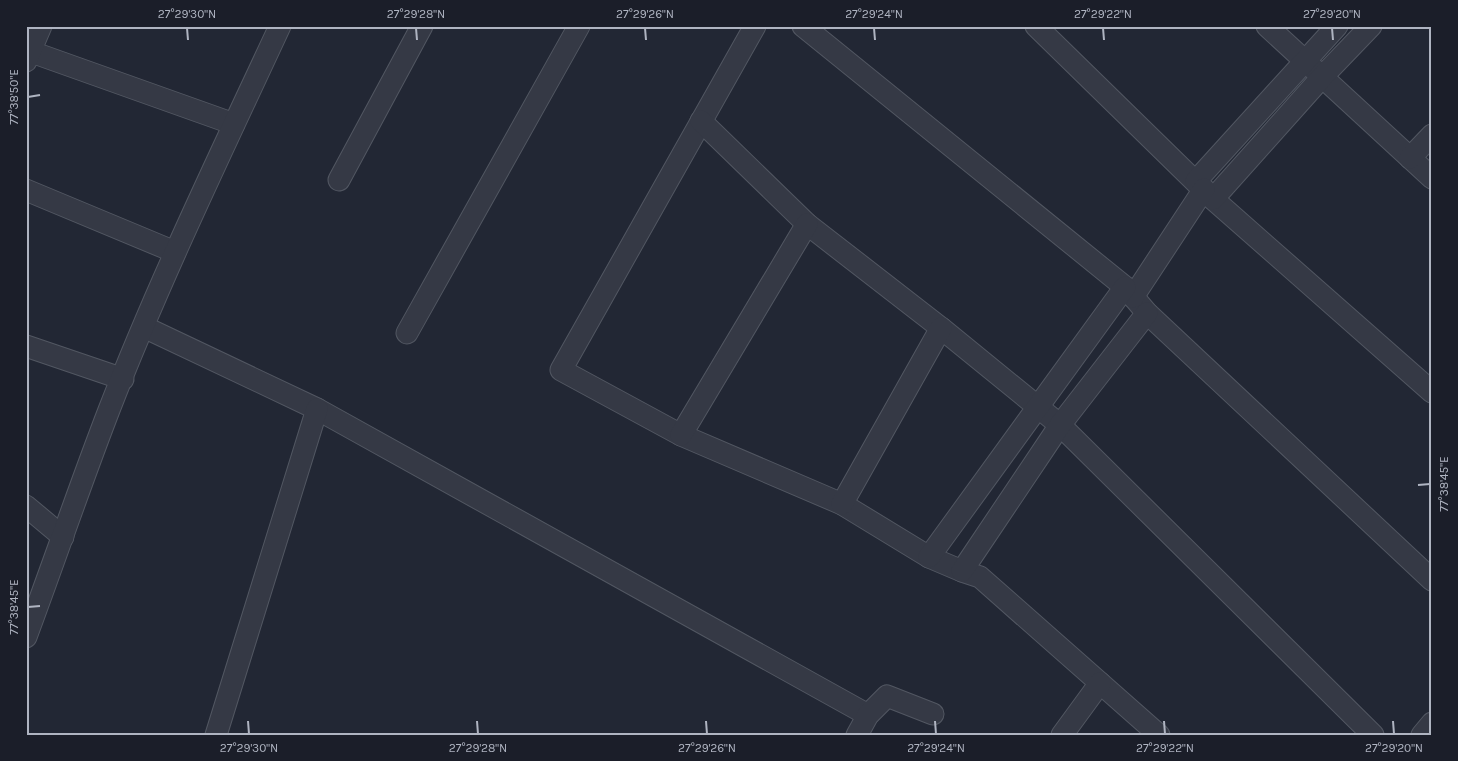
<svg xmlns="http://www.w3.org/2000/svg" width="1458" height="761" font-family="Karla,sans-serif">
<style>
.lines{fill:none;stroke-linecap:round;stroke-linejoin:round}
.street-casing{stroke:#525762;stroke-width:23}
.street{stroke:#353945;stroke-width:21}
.ticks{fill:none;stroke:#afb4c1;stroke-width:2}
.neatline{fill:none;stroke:#afb4c1;stroke-width:2}
.ticks-label{font-size:12px;text-anchor:middle;fill:#afb4c1}
</style>
<rect width="100%" height="100%" fill="#222734"/>
<g class="lines">
<defs>
<g id="street">
<polyline points="755,26 561,370 681,435 842,504 929,557 962,571 980,577 1159,735"/>
<polyline points="803,26 1125,287 1147,313 1432,580"/>
<polyline points="1036,26 1213,199 1432,392"/>
<polyline points="1267,26 1432,178"/>
<polyline points="26,50 234,124"/>
<polyline points="26,61 41,26"/>
<polyline points="701,121 807,224 941,328 1060,425 1373,735"/>
<polyline points="1410,158 1432,135"/>
<polyline points="339,180 422,26"/>
<polyline points="1196,181 1337,26"/>
<polyline points="26,190 175,252"/>
<polyline points="1213,199 1322,77 1371,26"/>
<polyline points="1133,297 1204,189"/>
<polyline points="144,327 317,409 868,715"/>
<polyline points="407,333 579,26"/>
<polyline points="26,346 123,379"/>
<polyline points="681,435 807,224"/>
<polyline points="842,504 941,328"/>
<polyline points="26,506 63,537"/>
<polyline points="929,557 1125,287"/>
<polyline points="962,571 1060,425 1147,313"/>
<path d="M26,637c28,-75 54,-152 83,-227 51,-131 112,-257 171,-384"/>
<polyline points="216,735 317,409"/>
<polyline points="857,735 868,715 887,696 933,714"/>
<polyline points="1062,735 1100,683"/>
<polyline points="1422,735 1432,723"/>
</g>
</defs>
<use href="#street" class="street-casing"/>
<use href="#street" class="street"/>
</g>
<path class="ticks" d="M187,28l1,12M416,28l1,12M645,28l1,12M874,28l1,12M1103,28l1,12M1332,28l1,12M28,97l12,-2M1418,485l12,-1M28,607l12,-1M248,721l1,13M477,721l1,13M706,721l1,13M935,721l1,13M1164,721l1,13M1393,721l1,13"/>
<rect width="1458" height="761" fill="none" stroke="#1b1e29" stroke-width="55"/>
<rect x="28" y="28" width="1402" height="706" class="neatline"/>
<g class="ticks-label">
<text x="187" y="18">27°29'30"N</text>
<text x="416" y="18">27°29'28"N</text>
<text x="645" y="18">27°29'26"N</text>
<text x="874" y="18">27°29'24"N</text>
<text x="1103" y="18">27°29'22"N</text>
<text x="1332" y="18">27°29'20"N</text>
<text transform="translate(14 97) rotate(-90)" y="4">77°38'50"E</text>
<text transform="translate(1444 484) rotate(-90)" y="4">77°38'45"E</text>
<text transform="translate(14 607) rotate(-90)" y="4">77°38'45"E</text>
<text x="249" y="752">27°29'30"N</text>
<text x="478" y="752">27°29'28"N</text>
<text x="707" y="752">27°29'26"N</text>
<text x="936" y="752">27°29'24"N</text>
<text x="1165" y="752">27°29'22"N</text>
<text x="1394" y="752">27°29'20"N</text>
</g>
</svg>
